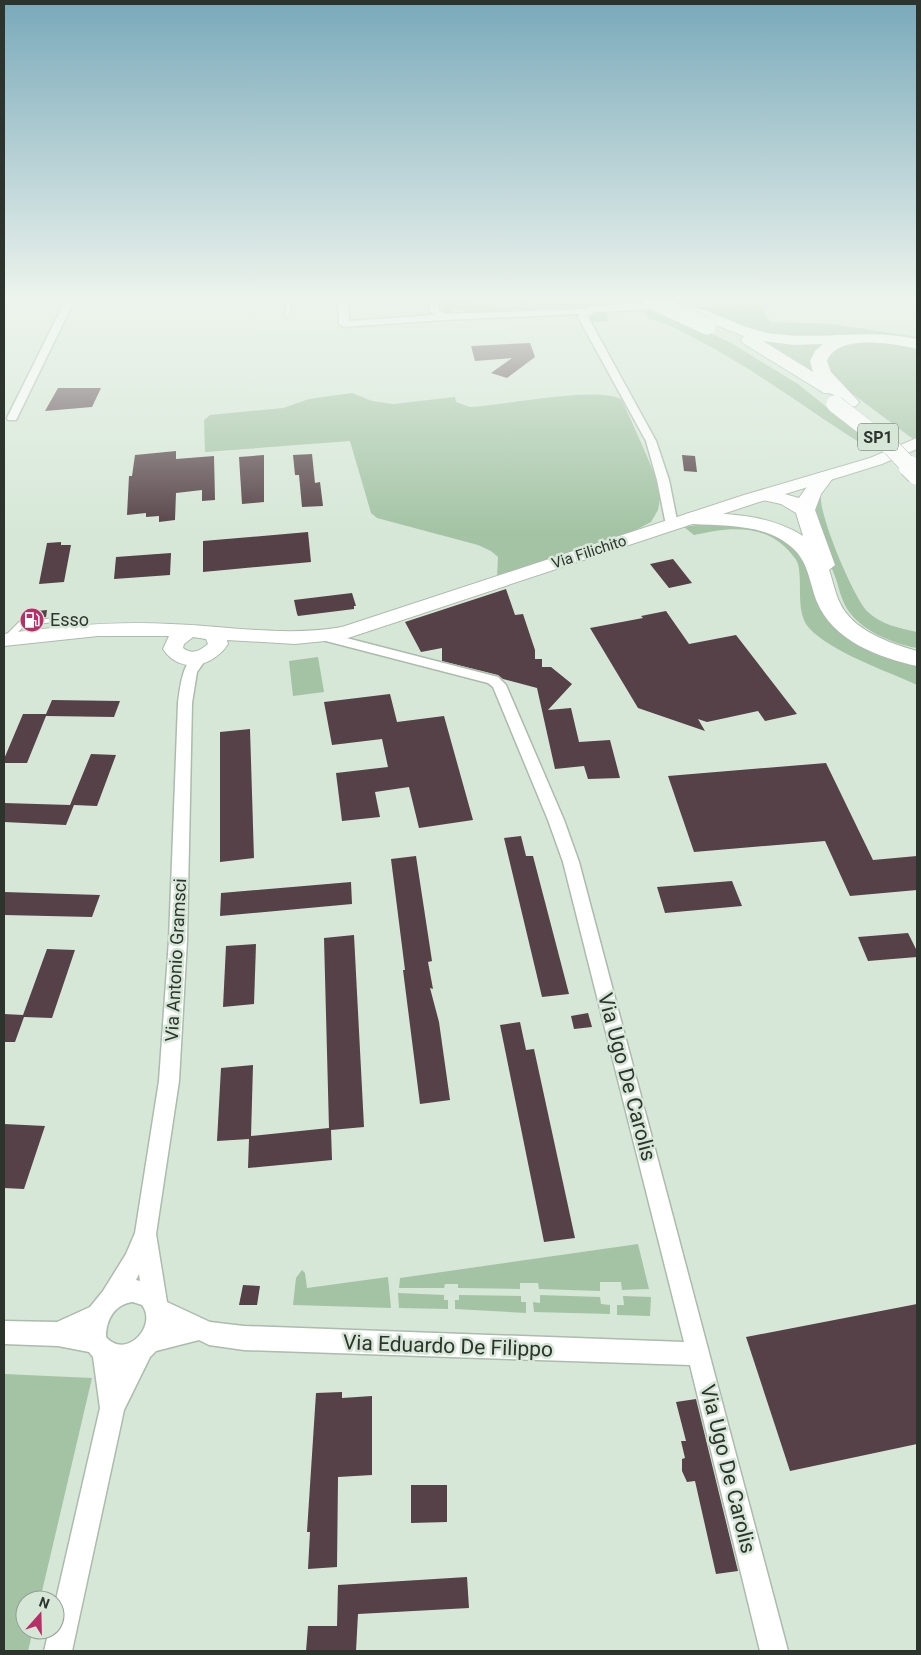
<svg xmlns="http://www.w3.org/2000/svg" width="921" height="1655" font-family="Roboto,sans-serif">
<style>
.green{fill:#a3c3a4}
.building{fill:#554147}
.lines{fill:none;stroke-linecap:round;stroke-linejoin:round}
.lane-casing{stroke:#abbbac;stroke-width:2}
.street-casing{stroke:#abbbac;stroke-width:3}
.secondary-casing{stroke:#abbbac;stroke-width:2}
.highway-casing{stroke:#abbbac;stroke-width:2}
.lane{fill:#fff;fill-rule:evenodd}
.street{fill:#fff;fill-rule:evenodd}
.secondary{fill:#fff;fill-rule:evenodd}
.highway{fill:#fff;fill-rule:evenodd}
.highway-bridge-far1-casing{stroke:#abbbac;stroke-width:18;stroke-linecap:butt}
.highway-bridge-casing{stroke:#abbbac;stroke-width:23;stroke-linecap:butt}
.highway-bridge-far1{stroke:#fff;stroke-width:17}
.highway-bridge{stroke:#fff;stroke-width:21}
.labels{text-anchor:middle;stroke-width:5;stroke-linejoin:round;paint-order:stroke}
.far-street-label{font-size:15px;fill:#2d342d;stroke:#d6e7d7}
.shield{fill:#d6e7d7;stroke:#606a60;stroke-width:1}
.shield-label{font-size:16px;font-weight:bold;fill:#2d342d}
.poi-label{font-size:18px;fill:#2d342d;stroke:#d6e7d7;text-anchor:start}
.street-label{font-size:18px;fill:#2d342d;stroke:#d6e7d7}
.near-street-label{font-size:21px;fill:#2d342d;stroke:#d6e7d7}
</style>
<rect width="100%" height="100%" fill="#d6e7d7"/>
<g class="green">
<polygon points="440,301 475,301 503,309 520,306 523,301 643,301 647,303 603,305 575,310 466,316 463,309 453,310 454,316 442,313"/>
<path d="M761,305l7,14 3,3 61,2 85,13v5l-8,-3 -119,-1 -34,-6 -29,-12 -25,9 29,14 67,41 77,62 -5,3c-57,-35 -112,-78 -172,-109 -16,-8 -31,-18 -49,-21l-5,-9 -39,1 3,10 -17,1 -1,-5 3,-5 7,-2z"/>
<polygon points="755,337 835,340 814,372"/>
<polygon points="868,341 906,345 917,349 917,437 913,439 830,377 824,357 837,347"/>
<path d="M352,393l20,8 21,3 62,-7 1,5 14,5c31,-1 130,-22 152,-7l24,54 9,22 5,23 -2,11 -7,12 -19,10 -135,46 1,-21 -7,-6 -13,-6 -101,-27 -6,-5 -21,-72 -145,11 -1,-32 6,-5 73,-7 26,-9z"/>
<path d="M819,497h2c-2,18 33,102 47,115 14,13 31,16 49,20v16c-24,-4 -58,-18 -71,-41 -4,-7 -7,-17 -9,-25 -10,-26 -18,-51 -25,-77z"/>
<path d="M710,523l58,7 36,23 20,53 63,47 30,10v22c-30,-14 -86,-33 -108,-57 -14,-17 -6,-44 -11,-64 -2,-6 -9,-13 -14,-18 -25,-23 -60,-18 -90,-11l-10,-8z"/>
<polygon points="318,657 324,692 293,696 289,661"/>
<polygon points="638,1244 649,1289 622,1290 621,1282 600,1282 600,1291 539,1289 538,1283 520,1283 520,1289 458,1288 458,1284 445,1284 444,1288 399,1288 400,1278"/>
<polygon points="302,1270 305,1273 307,1288 388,1277 391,1308 293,1305 296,1278"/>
<polygon points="398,1293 444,1295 444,1300 448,1300 448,1309 399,1308"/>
<polygon points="459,1295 521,1296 521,1302 526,1302 526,1313 455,1309 455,1300 459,1300"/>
<polygon points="540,1295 600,1297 601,1304 610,1305 610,1314 534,1312 533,1302 540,1303"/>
<polygon points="623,1296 651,1297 650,1316 617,1315 617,1305 624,1305"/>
<polygon points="4,1374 92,1378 40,1600 25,1600 25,1630 33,1630 28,1651 4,1651"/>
</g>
<g class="building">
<polygon points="530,343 535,357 507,378 491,373 512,358 475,361 471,346"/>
<polygon points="58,388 101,388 92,407 45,411"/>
<polygon points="176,451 176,459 214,456 215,500 202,501 202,490 176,493 175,520 159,522 159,516 146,517 146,513 127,515 129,476 132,476 135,455"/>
<polygon points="312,454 315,483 320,482 323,506 302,507 299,475 295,475 293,455"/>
<polygon points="264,455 264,502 242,504 239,457"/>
<polygon points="682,455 695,456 697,472 684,471"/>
<polygon points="308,532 311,562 203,572 203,541"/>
<polygon points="61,542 61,545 71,545 64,582 39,584 47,543"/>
<polygon points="171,553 170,575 114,579 116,557"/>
<polygon points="673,559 692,583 669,588 650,564"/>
<polygon points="506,589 515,615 523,614 535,650 535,659 542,659 542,667 551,667 572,684 548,710 571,708 579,742 610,740 620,778 588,779 584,766 555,769 537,688 503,679 498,675 442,661 442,648 421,652 405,622"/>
<polygon points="352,593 356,606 354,606 354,609 298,616 297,614 294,600"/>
<polygon points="47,610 46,617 26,619 27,612"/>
<polygon points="666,611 689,644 736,635 797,714 765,721 758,711 707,722 698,719 705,731 638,708 590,628 643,618 641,616"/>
<polygon points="390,694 397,722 444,716 473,820 419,828 409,787 375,792 380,817 342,821 336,773 388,767 382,739 332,745 324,702"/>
<polygon points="52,700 120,701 114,717 46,716 27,763 4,763 4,759 23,714 46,714"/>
<polygon points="250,729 254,858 220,862 220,732"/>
<polygon points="91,754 116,755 97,806 74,805 66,825 4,822 4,803 70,805"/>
<polygon points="826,763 873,860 917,856 917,890 850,896 825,841 694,852 668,776"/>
<polygon points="521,836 526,856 533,856 569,994 542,997 504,838"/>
<polygon points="416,856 432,961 428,962 433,989 430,988 439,1022 450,1100 420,1104 403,970 405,970 391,859"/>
<polygon points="732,881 742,906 665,913 657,887"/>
<polygon points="351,882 352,904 220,916 221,893"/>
<polygon points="4,892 100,895 92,917 4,915"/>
<polygon points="908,933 917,951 917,957 868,961 858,937"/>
<polygon points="354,935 364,1127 331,1130 332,1160 248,1168 249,1139 217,1141 221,1068 253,1065 251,1136 329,1128 324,938"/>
<polygon points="256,944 254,1004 223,1007 226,946"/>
<polygon points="47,949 75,950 52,1018 24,1017 15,1042 4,1042 4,1014 23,1015"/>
<polygon points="588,1013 592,1027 574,1029 571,1016"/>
<polygon points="520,1022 526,1050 534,1049 575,1238 544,1242 500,1025"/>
<polygon points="4,1124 45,1126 24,1189 4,1188"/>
<polygon points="243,1285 260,1286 257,1305 239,1305"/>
<polygon points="917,1304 917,1444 790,1471 746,1337"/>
<polygon points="342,1392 342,1398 372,1396 372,1475 338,1477 337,1567 308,1569 310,1532 307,1532 316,1393"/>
<polygon points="696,1399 738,1571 716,1574 695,1481 687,1482 682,1471 682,1459 685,1458 681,1441 686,1441 676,1402"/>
<polygon points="411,1485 447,1485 447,1522 411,1523"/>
<polygon points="467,1577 469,1608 358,1614 356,1651 306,1651 308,1626 337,1626 338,1585"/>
</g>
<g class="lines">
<defs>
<g id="lane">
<polygon points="287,301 291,301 289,315 287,316 285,315"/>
<polygon points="54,618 57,618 69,631 69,635 63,635 52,622 24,626 8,642 4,642 4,637 19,622"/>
</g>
<g id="street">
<polygon points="65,301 74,301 17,418 16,420 8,420 7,418"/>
<polygon points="338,301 348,301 349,321 435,315 430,311 429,301 439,301 439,310 446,314 584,309 593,306 680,301 656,309 594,312 588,317 656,441 669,480 678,525 672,529 666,525 657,480 646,441 578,317 580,314 444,320 344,327 339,324"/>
<path d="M327,633l171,44 8,8 58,135 15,42 209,789h-28l-70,-286 -446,-15 -35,-5 -10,-5 -43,11 -6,6 -26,53 -52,241h-28l5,-21h6v-26l45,-196 -7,-51 -4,-5 -31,-6 -54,-2v-23l53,1 33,-15 13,-16 23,-37 9,-21 24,-152 10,-141 9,-237c2,-14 5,-54 27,-48l2,3 -10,14 -5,31 -5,237 -8,141 -23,153 11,68 43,20 34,4 440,16 -121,-480 -15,-42 -55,-133 -5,-4 -166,-43 -2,-3 2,-3zM139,1274l1,7 -4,-1zM133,1302l9,3c16,21 -16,55 -36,32 0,-18 9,-33 27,-35z"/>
</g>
<path id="secondary" d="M917,438v11l-35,15 -126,39 -411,136 -50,5 -68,-4 1,4c-15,23 -48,31 -65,5l6,-13h-71l-94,10v-12c55,-8 111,-13 167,-10 57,2 114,13 171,3l402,-132 126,-37zM193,637l13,2 2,5c-8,7 -16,11 -25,4l1,-4z"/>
<g id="highway">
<path d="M689,305c30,8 56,26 87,29 48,6 93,-6 141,5v10c-22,-5 -79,-16 -90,12l4,11 28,30 -3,4c-14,3 -14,-7 -24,-12 -3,-1 -5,-1 -8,-1l-81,-50 -2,-3 3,-4 -60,-23 -3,-3 3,-3zM763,341l31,4 29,-1 -8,7 -5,10 3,11z"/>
<path d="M823,472l7,2 3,4 -12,16 -6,16 20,55 -6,5c4,11 6,23 11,33 12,27 51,41 77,48v15c-37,-8 -84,-25 -100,-64 -8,-20 -8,-42 -28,-57 -26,-21 -64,-19 -96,-21l-7,-2 -3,-4 3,-4 7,-2c38,2 77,3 110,24l-7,-23 -15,-9 -22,-5 -3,-4 3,-4 7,-2 33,9 17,-24z"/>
</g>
</defs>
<use href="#lane" class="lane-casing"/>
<use href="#street" class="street-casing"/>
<use href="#secondary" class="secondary-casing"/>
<use href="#highway" class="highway-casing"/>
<use href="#lane" class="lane"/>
<use href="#street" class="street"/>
<use href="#secondary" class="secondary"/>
<use href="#highway" class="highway"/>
<defs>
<g id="highway-bridge-far1">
<polyline points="653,301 707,326"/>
<polyline points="835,404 892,448 910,467"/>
</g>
<polyline id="highway-bridge" points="909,466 917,474"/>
</defs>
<use href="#highway-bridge-far1" class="highway-bridge-far1-casing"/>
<use href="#highway-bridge" class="highway-bridge-casing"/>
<use href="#highway-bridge-far1" class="highway-bridge-far1"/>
<use href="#highway-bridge" class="highway-bridge"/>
</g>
<linearGradient id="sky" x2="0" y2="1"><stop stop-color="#79a9ba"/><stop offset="0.56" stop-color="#edf4ed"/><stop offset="1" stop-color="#edf4ed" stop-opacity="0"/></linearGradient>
<rect width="921" height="533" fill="url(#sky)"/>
<defs>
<symbol id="fuel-disc" viewBox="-11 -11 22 22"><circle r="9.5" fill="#b82e69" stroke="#d6e7d7"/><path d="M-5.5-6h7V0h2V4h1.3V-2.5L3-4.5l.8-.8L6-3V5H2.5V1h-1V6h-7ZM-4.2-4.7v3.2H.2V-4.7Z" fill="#fff"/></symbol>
</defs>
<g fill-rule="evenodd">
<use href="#fuel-disc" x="18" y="606" width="28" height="28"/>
</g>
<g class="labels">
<g class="far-street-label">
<text transform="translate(589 552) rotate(-18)" y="5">Via Filichito</text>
</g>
<rect class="shield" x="858" y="423.5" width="40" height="27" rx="4"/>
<g class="shield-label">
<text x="878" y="443">SP1</text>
</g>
<g class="poi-label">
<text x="50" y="626">Esso</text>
</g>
<g class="street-label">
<text transform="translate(176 960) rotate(-87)" y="6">Via Antonio Gramsci</text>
</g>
<g class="near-street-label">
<text transform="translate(627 1077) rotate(75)" y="7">Via Ugo De Carolis</text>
<text transform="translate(448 1346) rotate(2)" y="7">Via Eduardo De Filippo</text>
<text transform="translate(728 1469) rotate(76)" y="7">Via Ugo De Carolis</text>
</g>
</g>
<rect width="921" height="1655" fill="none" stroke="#2d342d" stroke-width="10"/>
<g transform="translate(40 1615) rotate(20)"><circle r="24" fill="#d6e7d7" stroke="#929f93"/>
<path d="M0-4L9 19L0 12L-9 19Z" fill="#b82e69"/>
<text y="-8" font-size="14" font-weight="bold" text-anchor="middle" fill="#2d342d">N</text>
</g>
</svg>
